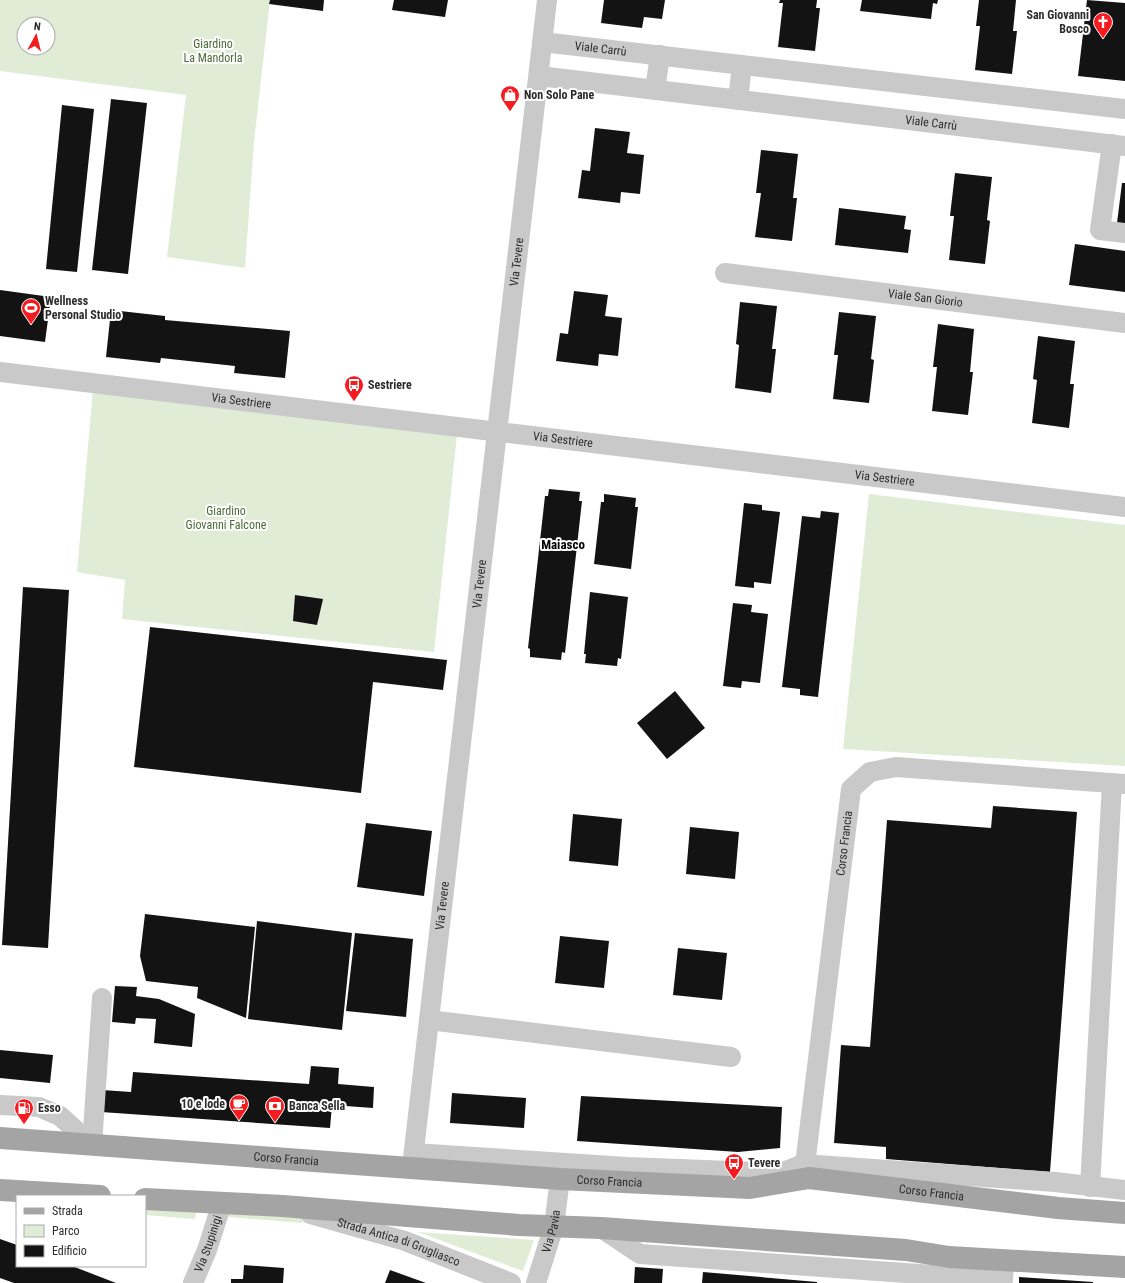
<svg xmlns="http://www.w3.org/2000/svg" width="1125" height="1283" font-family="'Roboto Condensed',sans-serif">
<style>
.green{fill:#e1ecd7;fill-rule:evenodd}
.building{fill:#131313}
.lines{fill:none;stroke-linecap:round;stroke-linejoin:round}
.minor{stroke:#c9c9c9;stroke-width:20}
.major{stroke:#a4a4a4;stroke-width:22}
.labels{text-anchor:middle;stroke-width:4;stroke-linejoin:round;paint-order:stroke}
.poi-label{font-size:12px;font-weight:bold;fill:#2c2c2c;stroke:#fff;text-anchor:start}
.park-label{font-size:12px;fill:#4c6b36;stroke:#fff}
.street-label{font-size:12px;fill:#2c2c2c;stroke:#fff}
.neighbourhood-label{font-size:13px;font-weight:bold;fill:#000;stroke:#fff}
</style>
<rect width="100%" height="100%" fill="#fff"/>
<g class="green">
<path d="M0,0h270l-16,142 -9,126 -78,-11 19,-162 -186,-24zM24,24h24v24h-24z"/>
<polygon points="93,389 457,435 434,652 122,619 125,580 77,572"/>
<polygon points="869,494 1125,525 1125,766 843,749"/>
<polygon points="145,1205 197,1207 195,1219 145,1215"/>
<polygon points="231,1208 303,1212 302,1223 228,1217"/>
<polygon points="418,1232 534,1240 523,1271"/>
</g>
<g class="building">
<polygon points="270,0 324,0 323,11 269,4"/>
<polygon points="394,0 448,0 445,17 392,10"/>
<polygon points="604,0 665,0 662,19 644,17 642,28 601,23"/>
<polygon points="780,0 817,0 816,8 820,8 815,51 778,47 783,3 779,3"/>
<polygon points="862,0 938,0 937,4 933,3 931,19 860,11"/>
<polygon points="979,0 1016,0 1013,31 1017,31 1012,74 975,70 980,26 976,26"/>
<polygon points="1087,0 1125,3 1125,81 1078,76"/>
<polygon points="111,99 147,103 128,274 92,270"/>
<polygon points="62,105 94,109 77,272 46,269"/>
<polygon points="595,128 630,132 627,153 644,155 640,194 621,192 620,203 578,198 582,170 590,171"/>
<polygon points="761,150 798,154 793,198 797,198 792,241 755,237 761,193 756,193"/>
<polygon points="955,173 992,177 987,220 990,221 985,264 949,260 954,216 950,216"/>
<polygon points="1122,183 1125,183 1125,223 1117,223"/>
<polygon points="839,208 906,216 904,229 911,230 908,253 835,245"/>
<polygon points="1075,244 1125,251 1125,292 1069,285"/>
<polygon points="0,290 51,297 45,342 0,336"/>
<polygon points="574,291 608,295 605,316 622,318 618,356 599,354 598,366 556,361 560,333 568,334"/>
<polygon points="740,302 777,306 772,349 776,349 771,393 735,388 739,345 736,344"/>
<polygon points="111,310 165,316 165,320 290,331 285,378 234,373 235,366 161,358 160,363 106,357"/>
<polygon points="839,312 876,316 871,359 874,360 869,403 833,399 838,355 834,355"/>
<polygon points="938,324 974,329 970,372 973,372 968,415 932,411 937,367 933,367"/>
<polygon points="1038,336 1075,341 1070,384 1074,384 1069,428 1032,423 1037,380 1033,379"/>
<polygon points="549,489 580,492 579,501 582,501 565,653 562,652 561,660 530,657 530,649 528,648 545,496 548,496"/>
<polygon points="604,494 636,498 635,507 638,507 631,569 594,564 601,502 604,502"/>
<polygon points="744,503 762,505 762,510 780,512 771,584 754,582 754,588 735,586"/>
<polygon points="821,511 839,513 818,697 800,695 800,689 782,687 802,516 820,518"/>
<polygon points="23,587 69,590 48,948 2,945"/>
<polygon points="590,592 628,597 621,659 618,658 617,666 585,663 586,654 584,654"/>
<polygon points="295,595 323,599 317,625 293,621"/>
<polygon points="733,603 752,605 751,612 768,614 760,683 742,681 741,688 723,686"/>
<polygon points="150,627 447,660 443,690 373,682 361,793 134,767"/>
<polygon points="675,691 705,728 667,759 637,723"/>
<polygon points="993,806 1077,812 1050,1172 886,1159 886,1147 834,1143 841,1045 870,1047 887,820 991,828"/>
<polygon points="573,814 622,819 618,866 569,861"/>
<polygon points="366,823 432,831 424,896 357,887"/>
<polygon points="690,827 739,832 735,879 686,874"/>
<polygon points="145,914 255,927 246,1018 197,998 198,987 146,981 140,956"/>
<polygon points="257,921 352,933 342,1030 248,1019"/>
<polygon points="355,933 413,939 406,1017 346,1011"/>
<polygon points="560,936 609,941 604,988 555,983"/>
<polygon points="678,948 727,953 722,1000 673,995"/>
<polygon points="115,986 137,987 136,996 159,999 195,1014 192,1047 154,1043 156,1019 136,1018 135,1024 112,1022"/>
<polygon points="0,1050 53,1055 50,1083 0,1078"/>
<polygon points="311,1066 339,1068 338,1084 374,1087 373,1108 332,1105 330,1128 101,1112 102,1090 131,1092 133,1072 309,1084"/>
<polygon points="452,1093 526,1098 524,1128 450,1123"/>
<polygon points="581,1096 782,1107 780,1148 738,1152 577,1141"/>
<polygon points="0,1239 17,1245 17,1266 72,1266 116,1283 14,1283 0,1278"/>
<polygon points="244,1265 284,1268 283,1283 231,1283 231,1279 243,1279"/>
<polygon points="635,1267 663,1269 662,1283 634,1283"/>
<polygon points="390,1270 426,1283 385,1283"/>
<polygon points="703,1272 817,1282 817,1283 702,1283"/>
<polygon points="1019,1277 1093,1282 1093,1283 1019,1283"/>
</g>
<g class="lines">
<g class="minor">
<path id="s1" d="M542,42l583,67"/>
<path id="s2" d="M539,76l586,70"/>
<polyline points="655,90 660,55"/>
<polyline points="738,100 742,65"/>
<polyline points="1112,144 1100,230 1125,233"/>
<path id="s3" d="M725,273l400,50"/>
<path id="s4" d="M0,372l1125,135"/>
<polyline points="429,1020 731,1057"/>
<polyline points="0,1105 39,1107 60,1116 92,1145"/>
<polyline points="92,1145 102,998"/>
<polyline points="414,1153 627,1167 781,1173 803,1164 1055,1182 1125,1190"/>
<path id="s5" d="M805,1165l46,-376 19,-17 26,-5 229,17"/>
<path id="s6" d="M412,1167l135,-1167"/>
<polyline points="1090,1187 1112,783"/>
<path id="s7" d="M310,1214l95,27 106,42"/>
<polyline points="601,1228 640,1254 1003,1280 1004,1261"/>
<path id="s8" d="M193,1283l14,-33 15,-47"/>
<path id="s9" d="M536,1283l18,-57 6,-47"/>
</g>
<g class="major">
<path id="s10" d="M0,1138l560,41 190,9 59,-10 249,30 67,5"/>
<polyline points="0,1190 100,1196"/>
<polyline points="145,1199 283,1206 519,1225 601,1228 906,1250 949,1257 1125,1267"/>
</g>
</g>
<defs>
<symbol id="church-pin" viewBox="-11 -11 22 30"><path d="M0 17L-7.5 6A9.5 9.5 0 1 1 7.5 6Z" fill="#f61b1e" stroke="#fff"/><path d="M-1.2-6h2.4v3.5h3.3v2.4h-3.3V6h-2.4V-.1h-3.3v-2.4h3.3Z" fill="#fff"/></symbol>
<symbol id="shop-pin" viewBox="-11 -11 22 30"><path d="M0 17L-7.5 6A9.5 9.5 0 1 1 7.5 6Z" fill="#f61b1e" stroke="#fff"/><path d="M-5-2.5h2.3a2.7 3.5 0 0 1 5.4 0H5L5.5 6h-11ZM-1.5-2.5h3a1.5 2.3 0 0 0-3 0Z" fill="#fff"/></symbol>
<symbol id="stadium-pin" viewBox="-11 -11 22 30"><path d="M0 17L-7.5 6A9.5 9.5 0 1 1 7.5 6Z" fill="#f61b1e" stroke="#fff"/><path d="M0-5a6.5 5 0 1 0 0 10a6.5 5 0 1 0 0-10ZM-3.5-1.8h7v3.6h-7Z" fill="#fff"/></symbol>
<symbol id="bus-pin" viewBox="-11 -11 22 30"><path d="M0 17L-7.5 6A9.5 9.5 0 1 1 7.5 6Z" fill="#f61b1e" stroke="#fff"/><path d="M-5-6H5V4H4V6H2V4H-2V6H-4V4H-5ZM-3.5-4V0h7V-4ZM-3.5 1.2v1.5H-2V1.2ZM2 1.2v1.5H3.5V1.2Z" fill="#fff"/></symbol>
<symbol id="cafe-pin" viewBox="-11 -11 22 30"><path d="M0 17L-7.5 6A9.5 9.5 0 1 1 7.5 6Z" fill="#f61b1e" stroke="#fff"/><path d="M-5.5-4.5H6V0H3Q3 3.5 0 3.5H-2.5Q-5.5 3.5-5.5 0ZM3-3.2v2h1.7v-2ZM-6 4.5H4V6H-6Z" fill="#fff"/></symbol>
<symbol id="bank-pin" viewBox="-11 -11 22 30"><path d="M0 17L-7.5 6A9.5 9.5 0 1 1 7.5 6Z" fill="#f61b1e" stroke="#fff"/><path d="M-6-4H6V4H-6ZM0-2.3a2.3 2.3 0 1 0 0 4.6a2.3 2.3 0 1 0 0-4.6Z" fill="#fff"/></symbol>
<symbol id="fuel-pin" viewBox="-11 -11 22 30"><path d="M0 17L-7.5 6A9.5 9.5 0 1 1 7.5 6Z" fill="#f61b1e" stroke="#fff"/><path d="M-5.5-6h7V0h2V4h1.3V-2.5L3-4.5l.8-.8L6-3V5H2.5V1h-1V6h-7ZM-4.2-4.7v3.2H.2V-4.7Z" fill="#fff"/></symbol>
</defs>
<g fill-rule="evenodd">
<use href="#church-pin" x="1092" y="11" width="22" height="30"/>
<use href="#shop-pin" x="499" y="84" width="22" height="30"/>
<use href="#stadium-pin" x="20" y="297" width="22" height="30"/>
<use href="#bus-pin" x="343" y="374" width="22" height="30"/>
<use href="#cafe-pin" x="228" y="1093" width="22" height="30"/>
<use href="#bank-pin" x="264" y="1095" width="22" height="30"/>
<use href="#fuel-pin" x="13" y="1097" width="22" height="30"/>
<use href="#bus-pin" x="723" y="1152" width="22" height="30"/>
</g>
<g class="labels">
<g class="poi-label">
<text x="1089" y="19" text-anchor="end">San Giovanni<tspan x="1089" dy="14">Bosco</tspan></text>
<text x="524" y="99">Non Solo Pane</text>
<text x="45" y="305">Wellness<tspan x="45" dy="14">Personal Studio</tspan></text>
<text x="368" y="389">Sestriere</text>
<text x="225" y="1108" text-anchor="end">10 e lode</text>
<text x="289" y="1110">Banca Sella</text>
<text x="38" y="1112">Esso</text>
<text x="748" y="1167">Tevere</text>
</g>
<g class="park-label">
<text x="213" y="48">Giardino<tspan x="213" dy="14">La Mandorla</tspan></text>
<text x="226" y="515">Giardino<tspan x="226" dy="14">Giovanni Falcone</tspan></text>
</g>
<g class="street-label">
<text dy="4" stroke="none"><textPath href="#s1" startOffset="59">Viale Carrù</textPath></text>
<text dy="4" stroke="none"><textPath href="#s2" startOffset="395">Viale Carrù</textPath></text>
<text dy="4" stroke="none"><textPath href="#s6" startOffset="911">Via Tevere</textPath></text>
<text dy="4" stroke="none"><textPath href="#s3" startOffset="202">Viale San Giorio</textPath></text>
<text dy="4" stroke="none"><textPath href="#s4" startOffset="243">Via Sestriere</textPath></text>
<text dy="4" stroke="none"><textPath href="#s4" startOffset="567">Via Sestriere</textPath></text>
<text dy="4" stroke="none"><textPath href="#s4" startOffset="891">Via Sestriere</textPath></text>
<text dy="4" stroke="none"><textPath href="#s6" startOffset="587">Via Tevere</textPath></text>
<text dy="4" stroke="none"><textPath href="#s5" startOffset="324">Corso Francia</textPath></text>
<text dy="4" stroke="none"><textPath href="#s6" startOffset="263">Via Tevere</textPath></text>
<text dy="4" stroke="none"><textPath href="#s10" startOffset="287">Corso Francia</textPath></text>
<text dy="4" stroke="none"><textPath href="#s10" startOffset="611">Corso Francia</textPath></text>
<text dy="4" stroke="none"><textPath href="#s10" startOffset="935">Corso Francia</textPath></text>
<text dy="4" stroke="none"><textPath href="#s9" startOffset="54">Via Pavia</textPath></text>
<text dy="4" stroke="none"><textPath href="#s7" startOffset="93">Strada Antica di Grugliasco</textPath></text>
<text dy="4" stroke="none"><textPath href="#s8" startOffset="42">Via Stupinigi</textPath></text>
</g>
<g class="neighbourhood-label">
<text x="563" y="549">Maiasco</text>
</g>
</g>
<rect x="16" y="1195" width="130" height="72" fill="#ffffff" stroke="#ababab"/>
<rect x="24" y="1208" width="20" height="6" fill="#a4a4a4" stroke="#ababab"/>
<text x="52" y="1215" font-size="12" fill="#2c2c2c">Strada</text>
<rect x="24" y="1225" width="20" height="12" fill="#e1ecd7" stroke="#ababab"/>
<text x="52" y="1235" font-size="12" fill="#2c2c2c">Parco</text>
<rect x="24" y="1245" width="20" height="12" fill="#131313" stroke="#ababab"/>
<text x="52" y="1255" font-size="12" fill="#2c2c2c">Edificio</text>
<g transform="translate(36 36) rotate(7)"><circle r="19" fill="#ffffff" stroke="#ababab"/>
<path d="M0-3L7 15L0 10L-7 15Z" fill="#f61b1e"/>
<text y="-6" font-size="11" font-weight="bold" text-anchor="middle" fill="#2c2c2c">N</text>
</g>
</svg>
